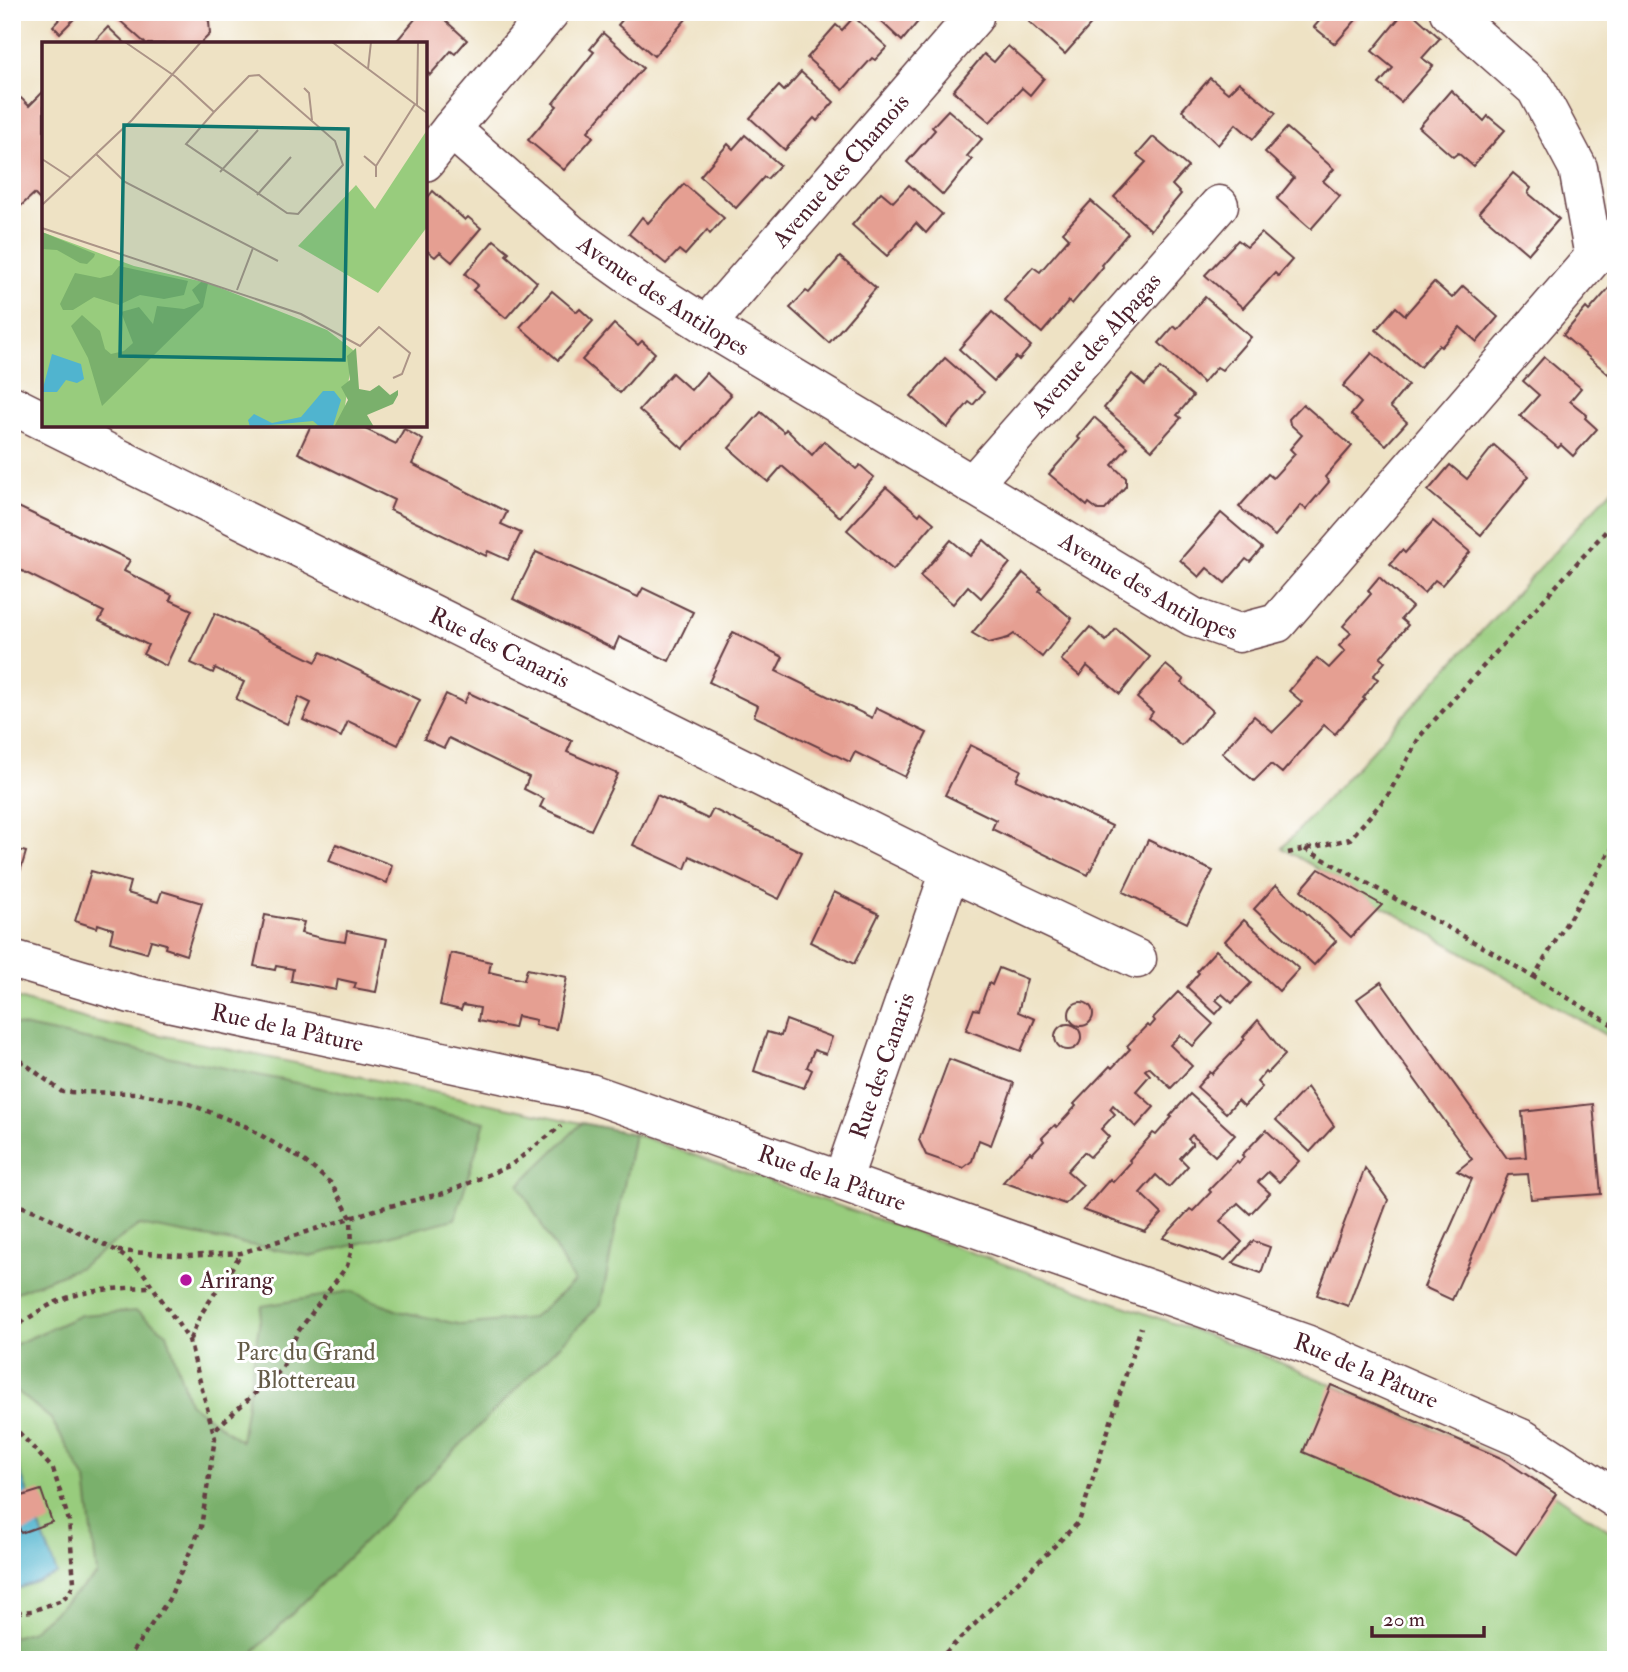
<svg xmlns="http://www.w3.org/2000/svg" width="1628" height="1672" font-family="'IM FELL Double Pica',serif">
<style>
.green{fill:#98cc7d;stroke:#717654;stroke-width:2}
.forest{fill:#7ab06c;stroke:#62684c;stroke-width:2}
.water{fill:#50b4cf;stroke:#4d6a7d;stroke-width:2}
.building{fill:#e59f92}
.lines{fill:none;stroke-linecap:round;stroke-linejoin:round}
.street-casing{stroke:#633c42;stroke-width:41}
.path{stroke:#633c42;stroke-width:4.5;stroke-dasharray:5 5;stroke-linecap:butt}
.street{stroke:#fff;stroke-width:38}
.poi-dot{fill:#b5179e;stroke:#fff;stroke-width:2.5}
.labels{text-anchor:middle;stroke-width:6;stroke-linejoin:round;paint-order:stroke}
.street-label{font-size:24px;fill:#4a1f2b;stroke:#fff}
.poi-label{font-size:24px;fill:#4a1f2b;stroke:#fff;text-anchor:start}
.park-label{font-size:24px;fill:#655c48;stroke:#fff}
.inset-road{fill:none;stroke:#ac9487;stroke-width:2}
.view{fill:#0f766e;fill-opacity:0.15;stroke:#0f766e;stroke-width:3.5}
.inset-edge{fill:none;stroke:#4a1f2b;stroke-width:3.5}
</style>
<rect width="100%" height="100%" fill="#fff"/>
<filter id="ink" filterUnits="userSpaceOnUse"><feTurbulence type="fractalNoise" baseFrequency=".0143" numOctaves="2"/><feDisplacementMap in="SourceGraphic" scale="14" xChannelSelector="R" yChannelSelector="G"/><feConvolveMatrix kernelMatrix="1 2 1 2 8 2 1 2 1" color-interpolation-filters="sRGB"/></filter>
<filter id="wash" filterUnits="userSpaceOnUse"><feTurbulence type="fractalNoise" baseFrequency=".00686" numOctaves="4" result="noise"/><feDisplacementMap in="SourceGraphic" scale="28" xChannelSelector="R" yChannelSelector="G"/><feGaussianBlur stdDeviation="1.57" result="paint"/><feColorMatrix in="noise" values="0 0 0 0 0 0 0 0 0 0 0 0 0 0 0 0 0 1.4 0 .05"/><feComposite in="paint" operator="in"/></filter>
<g filter="url(#wash)">
<rect width="100%" height="100%" fill="#eee2c4"/>
<g class="green">
<polygon points="1616,485 1616,1041 1282,848"/>
<polygon points="12,997 89,1020 634,1134 1258,1353 1501,1458 1616,1535 1616,1660 12,1660"/>
</g>
<g class="forest">
<polygon points="12,1024 485,1122 455,1219 311,1256 139,1225 80,1267 12,1294"/>
<polygon points="582,1123 634,1134 601,1304 246,1660 12,1660 12,1637 30,1632 97,1575 86,1480 51,1419 12,1387 12,1346 81,1315 136,1311 167,1333 189,1403 241,1441 262,1306 351,1291 398,1311 462,1325 532,1318 574,1282 519,1185"/>
</g>
<polygon class="water" points="12,1449 57,1574 12,1591"/>
<g id="blocks">
<g class="building">
<polygon points="66,12 72,12 76,17 60,33 53,26"/>
<polygon points="122,12 205,12 202,16 209,21 210,34 200,44 146,44 117,18"/>
<polygon points="421,12 436,12 467,40 455,54 451,51 430,75 425,70 425,44 394,44"/>
<polygon points="629,12 681,12 687,18 654,56 618,25"/>
<polygon points="871,12 926,12 902,41"/>
<polygon points="1037,12 1102,12 1065,54 1029,22"/>
<polygon points="1327,12 1363,12 1335,44 1314,27"/>
<polygon points="1404,12 1411,12 1440,38 1422,58 1433,66 1401,102 1379,84 1393,68 1372,51"/>
<polygon points="854,17 887,47 875,60 872,58 843,90 807,58 836,25 842,30"/>
<polygon points="108,27 126,44 92,44"/>
<polygon points="603,33 643,68 588,131 593,137 564,170 528,140 557,106 553,103 594,52 590,49"/>
<polygon points="1008,46 1044,78 1030,95 1022,88 990,122 953,91 984,54 994,62"/>
<polygon points="801,72 834,102 817,121 814,118 785,150 750,118 779,86 784,91"/>
<polygon points="1210,78 1228,93 1239,82 1276,113 1253,139 1236,124 1218,145 1182,110"/>
<polygon points="1451,90 1484,121 1488,116 1505,130 1473,166 1458,153 1453,157 1419,127"/>
<polygon points="44,91 44,204 34,194 12,214 12,106 21,98 29,106"/>
<polygon points="948,110 982,139 967,156 972,160 943,195 907,162 935,130 932,127"/>
<polygon points="1287,128 1334,169 1323,181 1340,196 1311,229 1277,199 1294,178 1265,152"/>
<polygon points="745,135 780,165 767,179 764,177 736,208 700,176 728,144 733,149"/>
<polygon points="1153,137 1188,167 1172,185 1181,194 1151,230 1114,197 1146,162 1137,155"/>
<polygon points="1513,173 1531,188 1528,193 1559,219 1528,254 1479,212"/>
<polygon points="684,184 724,218 710,234 707,230 685,255 679,250 666,264 629,234 642,217 648,223"/>
<polygon points="909,185 942,214 926,233 916,223 887,256 852,225 881,192 893,202"/>
<polygon points="433,191 465,220 468,217 481,228 452,262 440,252 435,257 425,249 425,201"/>
<polygon points="1091,201 1128,233 1101,265 1103,267 1088,285 1072,304 1069,301 1042,333 1004,300 1033,267 1040,272 1069,238 1063,232"/>
<polygon points="1261,233 1292,260 1278,276 1275,273 1243,308 1205,275 1238,240 1247,247"/>
<polygon points="494,240 509,252 506,255 537,282 506,318 473,290 478,285 465,274"/>
<polygon points="840,257 876,288 829,343 790,308 806,291 809,293"/>
<polygon points="1434,282 1452,298 1463,286 1498,317 1477,342 1460,327 1441,347 1439,345 1420,367 1376,330 1396,307 1405,315"/>
<polygon points="1610,287 1616,291 1616,377 1614,379 1563,335 1586,308 1589,311"/>
<polygon points="552,291 577,312 580,309 593,321 558,360 520,327"/>
<polygon points="1205,297 1251,337 1222,370 1217,367 1203,383 1159,343 1174,326 1177,329"/>
<polygon points="992,312 1031,346 1019,360 1016,357 994,381 959,349"/>
<polygon points="614,324 638,345 642,341 655,353 620,393 582,360"/>
<polygon points="1372,353 1408,385 1390,407 1407,422 1386,445 1351,415 1361,403 1343,386"/>
<polygon points="1544,357 1581,388 1570,401 1587,415 1585,418 1597,429 1573,456 1561,445 1558,448 1520,416 1539,395 1523,381"/>
<polygon points="945,358 984,392 973,405 969,402 947,428 911,396"/>
<polygon points="1160,368 1193,396 1177,415 1181,418 1152,450 1104,408 1132,374 1145,385"/>
<polygon points="672,373 691,390 706,373 731,395 683,449 639,410"/>
<polygon points="1303,404 1352,446 1325,477 1329,482 1306,509 1301,505 1275,536 1239,507 1268,474 1273,478 1295,454 1290,449 1302,435 1290,424 1289,419"/>
<polygon points="761,412 784,432 786,429 812,455 824,441 856,469 860,465 874,477 840,517 782,466 768,482 729,448"/>
<polygon points="1094,417 1128,447 1112,465 1126,478 1126,486 1105,510 1098,510 1089,503 1087,506 1049,474 1080,439 1077,437"/>
<polygon points="311,425 357,425 396,444 404,429 423,440 412,464 507,512 501,524 521,533 508,560 488,551 486,556 390,510 394,500 298,453"/>
<polygon points="1494,445 1529,476 1481,535 1428,491 1450,465 1467,479"/>
<polygon points="886,487 919,515 921,512 934,523 893,570 847,530"/>
<polygon points="12,504 130,560 124,571 172,595 170,600 192,610 166,666 143,654 148,645 99,621 104,612 12,566"/>
<polygon points="1221,513 1262,548 1250,562 1246,559 1225,583 1207,568 1199,577 1180,560"/>
<polygon points="1433,521 1470,552 1442,585 1435,580 1424,593 1390,564 1402,550 1405,553"/>
<polygon points="951,540 970,556 984,540 1010,563 981,598 968,586 953,604 920,576"/>
<polygon points="536,552 638,597 643,588 693,612 669,661 619,637 614,649 513,599"/>
<polygon points="1023,573 1041,588 1039,591 1072,619 1042,657 1014,634 1008,638 989,643 972,633"/>
<polygon points="1379,577 1412,607 1401,619 1408,625 1380,658 1385,662 1373,676 1378,679 1363,698 1365,699 1335,734 1324,725 1282,773 1271,764 1254,781 1222,753 1254,716 1273,732 1288,717 1302,702 1289,691 1317,658 1329,668 1345,651 1339,646 1351,633 1343,626 1371,594 1368,590"/>
<polygon points="215,613 316,662 321,652 420,700 398,745 348,721 341,737 303,720 311,703 299,697 287,724 236,699 244,682 215,668 213,673 191,663"/>
<polygon points="1090,627 1106,641 1116,629 1150,657 1120,694 1087,666 1080,676 1061,660"/>
<polygon points="733,632 783,657 776,671 872,718 876,708 927,733 905,777 855,752 850,762 754,716 758,706 709,682"/>
<polygon points="1166,665 1184,680 1182,683 1213,711 1182,746 1149,718 1153,712 1137,698"/>
<polygon points="469,693 572,741 567,752 618,774 591,830 540,807 544,799 524,789 529,777 449,738 444,748 424,739 446,694 464,703"/>
<polygon points="970,745 1021,770 1016,780 1112,826 1088,875 992,829 996,820 945,795"/>
<polygon points="657,795 708,819 713,809 802,852 779,899 690,856 685,869 633,845"/>
<polygon points="1148,840 1213,871 1187,923 1123,892"/>
<polygon points="336,844 392,865 387,883 329,861"/>
<polygon points="12,848 26,852 13,895 12,894"/>
<polygon points="1319,869 1382,905 1351,937 1301,890"/>
<polygon points="91,871 130,882 127,893 158,902 162,891 202,903 186,955 165,948 166,944 151,940 147,953 129,948 110,942 113,929 98,924 97,928 75,921"/>
<polygon points="1276,885 1336,941 1314,965 1254,909"/>
<polygon points="834,892 879,914 854,964 810,942"/>
<polygon points="265,915 304,922 301,933 325,939 345,942 347,931 387,939 376,992 354,988 356,983 338,979 336,990 291,981 293,969 276,966 275,970 254,966"/>
<polygon points="1244,920 1299,969 1279,991 1225,941"/>
<polygon points="1216,950 1251,983 1232,1003 1222,994 1216,1000 1223,1006 1216,1014 1187,987 1199,973 1197,971"/>
<polygon points="451,953 491,962 489,972 524,980 527,969 567,977 556,1029 535,1025 536,1020 517,1016 514,1028 478,1021 480,1008 463,1005 461,1010 440,1005"/>
<polygon points="999,968 1027,979 1018,1012 1035,1019 1021,1051 966,1030 974,1009 979,1010 989,983 992,985"/>
<polygon points="1381,982 1507,1158 1526,1157 1522,1112 1593,1104 1601,1194 1531,1199 1528,1174 1508,1175 1452,1300 1424,1287 1472,1179 1457,1171 1472,1159 1357,999"/>
<polygon points="1178,992 1213,1024 1193,1046 1180,1035 1170,1045 1192,1066 1171,1088 1149,1067 1145,1070 1150,1075 1136,1091 1154,1107 1136,1127 1113,1105 1110,1109 1115,1114 1101,1129 1109,1137 1090,1157 1084,1152 1067,1171 1083,1185 1065,1204 1003,1182 1030,1152 1032,1154 1044,1141 1042,1138 1055,1125 1057,1127 1076,1106 1074,1104 1110,1066 1112,1068 1130,1049 1127,1046 1147,1025 1150,1027 1155,1021 1153,1018"/>
<circle cx="1081" cy="1014" r="12"/>
<polygon points="786,1020 832,1037 826,1054 814,1050 807,1067 812,1070 804,1088 754,1071 767,1032 781,1036"/>
<polygon points="1258,1020 1285,1055 1267,1074 1265,1072 1257,1082 1262,1087 1244,1106 1238,1100 1226,1113 1197,1087 1210,1072 1212,1074 1245,1039 1243,1037"/>
<circle cx="1068" cy="1037" r="13"/>
<polygon points="949,1059 1014,1083 991,1145 979,1140 972,1161 963,1168 926,1155 919,1140"/>
<polygon points="1307,1087 1334,1126 1310,1152 1276,1120"/>
<polygon points="1190,1094 1235,1135 1215,1156 1192,1135 1188,1139 1193,1144 1180,1158 1188,1166 1169,1187 1156,1175 1140,1193 1162,1214 1145,1232 1083,1210 1110,1179 1113,1182 1131,1162 1129,1160 1153,1133 1156,1135 1172,1117 1170,1116"/>
<polygon points="1266,1130 1299,1161 1279,1182 1268,1172 1258,1182 1270,1193 1250,1214 1238,1203 1220,1221 1242,1242 1225,1260 1163,1238 1190,1209 1193,1211 1211,1192 1209,1190 1237,1161 1239,1163 1244,1157 1242,1155"/>
<polygon points="1365,1168 1388,1200 1348,1306 1317,1295"/>
<polygon points="1253,1241 1270,1247 1261,1273 1233,1263"/>
<polygon points="1331,1385 1501,1458 1556,1494 1516,1554 1468,1522 1303,1452"/>
<polygon points="41,1490 52,1522 21,1533 12,1508 12,1499"/>
</g>
</g>
</g>
<g filter="url(#ink)">
<use href="#blocks" fill-opacity="0" stroke="#633c42" stroke-width="2"/>
<g class="lines">
<defs>
<g id="street">
<path id="s1" d="M550,12l-99,117 120,105 70,50 65,41 487,292 46,16 38,-10 317,-366 -16,-89 -42,-79 -87,-77"/>
<polyline points="425,162 451,129"/>
<path id="s2" d="M706,325l268,-308"/>
<polyline points="12,405 44,421"/>
<path id="s3" d="M52,425l898,446 187,88"/>
<path id="s4" d="M972,485l247,-280"/>
<path id="s5" d="M12,959l119,35 459,99 716,251 217,95 93,60"/>
<path id="s6" d="M842,1181l108,-310"/>
</g>
</defs>
<use href="#street" class="street-casing"/>
<g class="path">
<polyline points="1305,849 1492,952 1616,1027"/>
<polyline points="1288,853 1350,839 1388,795 1420,736 1606,531 1616,529"/>
<polyline points="1533,978 1616,842"/>
<polyline points="12,1054 62,1092 136,1093 184,1102 245,1126 303,1160 332,1184 351,1218 352,1249 347,1266 297,1333 282,1369 213,1431"/>
<polyline points="12,1203 38,1212 117,1251 142,1271 189,1340 215,1438 201,1527 169,1599 127,1660"/>
<polyline points="118,1251 186,1256 241,1253 378,1209 448,1192 511,1165 561,1126"/>
<path d="M12,1328c13,-7 25,-16 38,-23 31,-16 68,-17 102,-18"/>
<polyline points="190,1339 201,1314 241,1254"/>
<polyline points="12,1425 53,1469 69,1521 74,1582 70,1592 62,1600 32,1611 12,1613"/>
<polyline points="938,1660 1079,1522 1141,1327"/>
</g>
<use href="#street" class="street"/>
</g>
</g>
<circle class="poi-dot" cx="186" cy="1280" r="7"/>
<g class="labels">
<g class="street-label">
<text dy="8" stroke="none"><textPath href="#s2" startOffset="205">Avenue des Chamois</textPath></text>
<text dy="8" stroke="none"><textPath href="#s1" startOffset="424">Avenue des Antilopes</textPath></text>
<text dy="8" stroke="none"><textPath href="#s4" startOffset="187">Avenue des Alpagas</textPath></text>
<text dy="8" stroke="none"><textPath href="#s1" startOffset="990">Avenue des Antilopes</textPath></text>
<text dy="8" stroke="none"><textPath href="#s3" startOffset="500">Rue des Canaris</textPath></text>
<text dy="8" stroke="none"><textPath href="#s5" startOffset="284">Rue de la Pâture</textPath></text>
<text dy="8" stroke="none"><textPath href="#s6" startOffset="122">Rue des Canaris</textPath></text>
<text dy="8" stroke="none"><textPath href="#s5" startOffset="850">Rue de la Pâture</textPath></text>
<text dy="8" stroke="none"><textPath href="#s5" startOffset="1418">Rue de la Pâture</textPath></text>
</g>
<g class="poi-label">
<text x="200" y="1288">Arirang</text>
</g>
<g class="park-label">
<text x="306" y="1360">Parc du Grand<tspan x="306" dy="28">Blottereau</tspan></text>
</g>
</g>
<g transform="translate(42 42)">
<rect width="385" height="385" fill="#eee2c4"/>
<path d="M385,88v97l-49,66 -80,-47 58,-61 19,24zM0,190l92,34 74,17 119,47 26,20 -11,77h-300z" fill="#98cc7d"/>
<path d="M0,190l53,22 -1,3 -7,7 -7,-1 -23,-13 -15,-1zM77,224l69,15 -4,14 -20,4 -24,-4 -21,10 -25,-8 -21,13h-10l-3,-6 15,-31 25,5 12,-3zM159,240l7,1 -5,24 -101,99 -14,-48 -17,-32 11,-11 18,16 5,18 6,5 13,-3 9,-8 -12,-31 18,-5 14,17 4,-18 27,3 16,-6 -8,-13zM314,306l3,41 11,2 9,-6 11,10 8,-5v5l-5,9 -26,11 7,12h-40l14,-27 -7,-13 9,-7 -3,-24z" fill="#7ab06c"/>
<path d="M10,312l29,10 3,15 -7,4 -11,-3 -9,12h-15zM281,349h11l7,9 -8,26 -13,1 -7,-6 -63,6 -2,-7 6,-6 18,9 29,-6z" fill="#50b4cf"/>
<path class="inset-road" d="M83,0l51,35 38,35 35,-36 10,-1 76,66 8,24 -45,49 -11,-1 -101,-69 28,-32M290,0l95,71M326,27l3,-27M262,46l5,5 3,27M375,64l1,-64M54,112l29,28 153,79M322,114l12,10v11M0,117l29,19M334,124l39,-62M178,130l38,-42M215,153l34,-38M0,163l90,-85 69,-78M0,186l259,86 59,32 19,-19 31,26 -8,21 -9,4M195,248l16,-42"/>
<path class="view" d="M82,83l224,4 -4,231 -224,-4z"/>
<rect width="385" height="385" class="inset-edge"/>
</g>
<rect width="1628" height="1672" fill="none" stroke="#fff" stroke-width="42"/>
<path d="M1372 1626v10h112v-10" fill="none" stroke="#4a1f2b" stroke-width="3.5"/>
<text x="1383" y="1626" font-size="21" fill="#4a1f2b" stroke="#ffffff" stroke-width="5" paint-order="stroke">20 m</text>
</svg>
